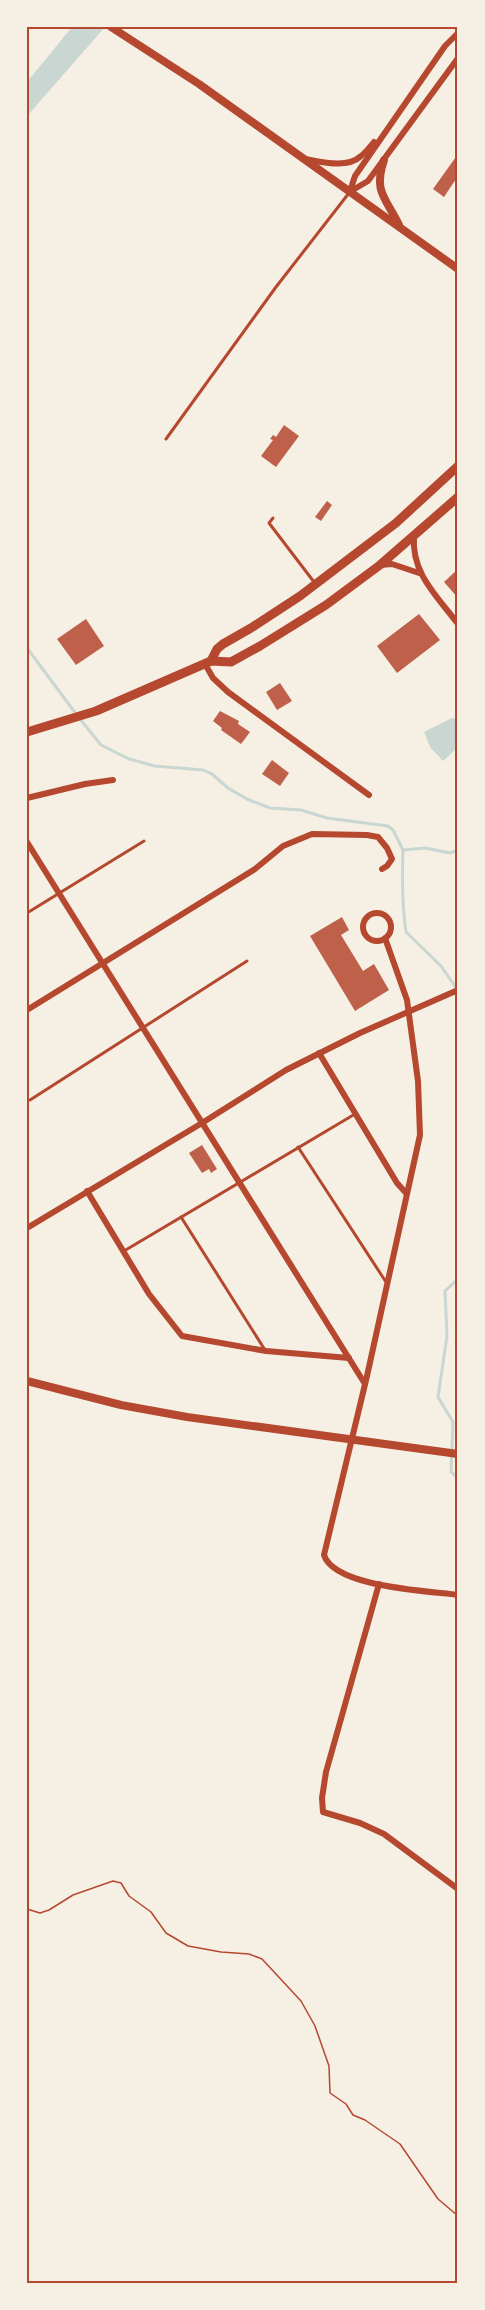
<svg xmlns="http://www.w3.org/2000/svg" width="485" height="2310" font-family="'Golos Text',sans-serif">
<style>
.water{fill:#c9d6d2}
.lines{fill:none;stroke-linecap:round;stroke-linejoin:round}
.stream{stroke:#c9d6d2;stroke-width:3}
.building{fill:#bf614a}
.path{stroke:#b5482f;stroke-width:1.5}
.service{stroke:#b5482f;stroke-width:3}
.minor{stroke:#b5482f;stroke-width:6}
.tertiary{stroke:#b5482f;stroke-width:8}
.secondary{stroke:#b5482f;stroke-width:8}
.primary{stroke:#b5482f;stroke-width:9}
.neatline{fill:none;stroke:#b5482f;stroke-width:2}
</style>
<rect width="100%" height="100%" fill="#f6efe4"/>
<g class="water">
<polygon points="72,27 105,27 27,116 27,82"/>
<polygon points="452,718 458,719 458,747 443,761 430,747 424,732"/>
</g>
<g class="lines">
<g class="stream">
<polyline points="27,648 76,714"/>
<polyline points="80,719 101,745 129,759 155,766 203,770 212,774 228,788 247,799 270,808 301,810 327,818 388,826 393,830 403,850 425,848 450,853 458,850"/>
<path d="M403,850c-1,27 -1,56 3,82l35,34 16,23"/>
<polyline points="458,1279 445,1291 447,1336 438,1397 453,1422 451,1472 458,1478"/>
</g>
</g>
<g class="building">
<polygon points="458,154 458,176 444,197 433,189"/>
<polygon points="284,425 299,436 276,467 261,456 273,440 270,439 273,435 276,437"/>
<polygon points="327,501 332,505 321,521 315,517"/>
<polygon points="458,569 458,598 444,582"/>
<polygon points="419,614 440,640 397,673 377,646"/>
<polygon points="86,619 104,646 76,665 57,639"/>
<polygon points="280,683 292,701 277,710 266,692"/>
<polygon points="220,711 239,721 238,724 250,732 241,744 221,730 222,728 213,721"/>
<polygon points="272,760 289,773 280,786 262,774"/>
<polygon points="342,917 349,930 341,935 363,971 374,964 389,990 355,1011 310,936"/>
<polygon points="202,1145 217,1169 211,1173 209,1169 202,1173 189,1153"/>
</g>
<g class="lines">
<g class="path">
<polyline points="27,1909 40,1913 49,1910 73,1895 113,1881 121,1883 129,1896 151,1912 166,1933 188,1946 221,1952 249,1954 262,1959 301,2001 315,2026 329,2066 330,2093 346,2104 353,2115 365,2120 400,2144 438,2199 458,2216"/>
<polyline points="27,2117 27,2120"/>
</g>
<g class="service">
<polyline points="166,439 276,287 349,193"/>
<polyline points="273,518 269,523 314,582"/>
<polyline points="27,913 144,841"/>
<polyline points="30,1100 247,961"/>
<polyline points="298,1147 386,1282"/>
<polyline points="181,1217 265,1350"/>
<polyline points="124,1251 355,1114"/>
</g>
<g class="minor">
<path d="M305,159c17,3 42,10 56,-3 5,-4 9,-9 13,-14"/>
<polyline points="350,191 355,176 445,46 458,33"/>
<polyline points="351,191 368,181 458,58"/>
<path d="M414,536c-3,37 23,60 44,88"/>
<polyline points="380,565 392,564 419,573"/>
<polyline points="205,664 213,678 228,692 369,795"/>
<polyline points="27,798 85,784 113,780"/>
<polyline points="27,842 365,1384"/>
<circle cx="377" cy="927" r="14"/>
<path d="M385,938l22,62 11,81 2,54 -53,241 -43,179c10,32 104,36 134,40"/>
<polyline points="27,1010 255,869 283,846 312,834 367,835 378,837 387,848 392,859 387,866 382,869"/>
<polyline points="319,1053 397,1183 406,1193"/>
<polyline points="87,1191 149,1294 182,1336 266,1351 349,1358"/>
<polyline points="27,1228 202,1123 286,1070 360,1033 458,990"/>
<polyline points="379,1584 326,1772 322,1798 323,1812 360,1823 384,1834 458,1889"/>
<polyline points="458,1895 458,1923"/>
</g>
<g class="tertiary">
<polyline points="111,27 199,84 458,269"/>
<path d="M384,160c-11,32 2,38 15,65"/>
</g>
<polyline class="secondary" points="27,1381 121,1405 187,1417 458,1454"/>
<g class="primary">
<polyline points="211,661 217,649 223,644 251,628 300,596 396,523 458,466"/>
<polyline points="27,732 96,711 211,661 231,662 260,646 326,605 380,565 458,497"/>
</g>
</g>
<rect width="485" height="2310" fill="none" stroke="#f6efe4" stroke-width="57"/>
<rect x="28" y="28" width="428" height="2254" class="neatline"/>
</svg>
